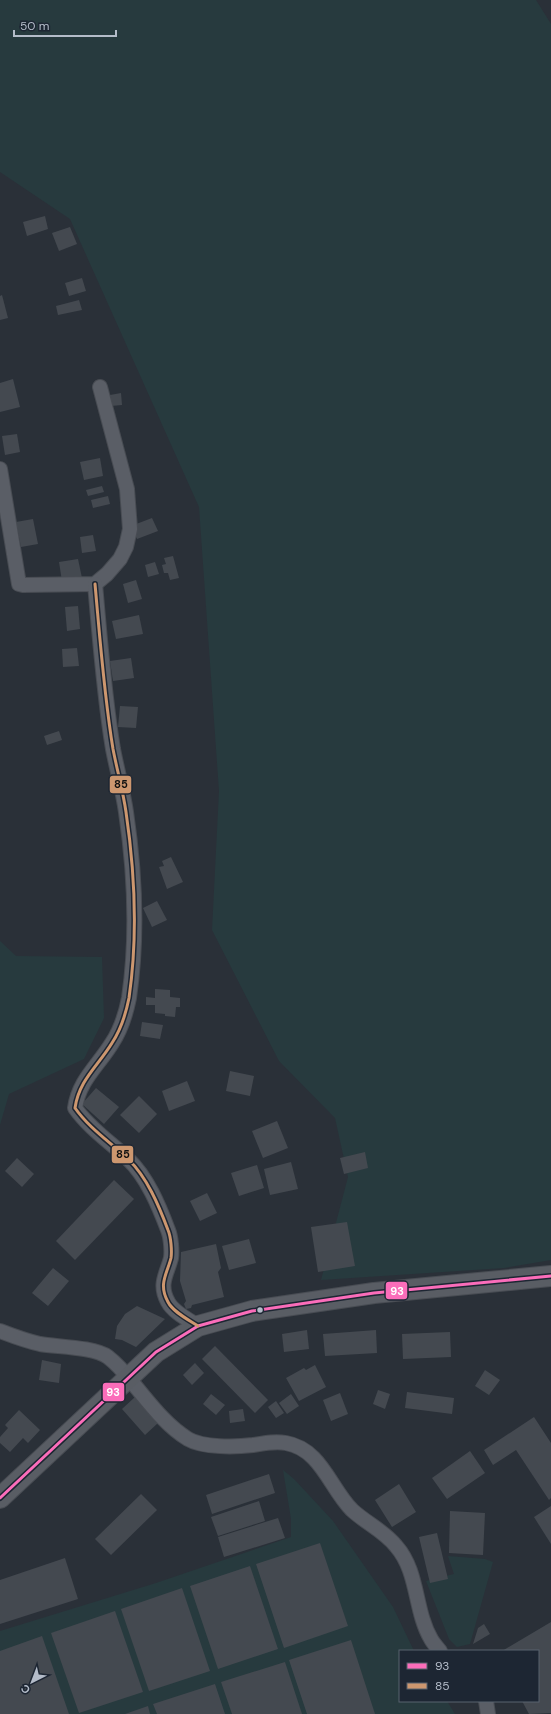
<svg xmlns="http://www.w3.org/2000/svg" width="551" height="1714" font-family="'DM Sans',sans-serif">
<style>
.green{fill:#273a3e}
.building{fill:#444950}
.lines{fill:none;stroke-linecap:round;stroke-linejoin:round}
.street-casing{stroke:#484c53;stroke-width:16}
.secondary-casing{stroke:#484c53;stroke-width:22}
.street{stroke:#5a5e66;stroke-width:14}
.secondary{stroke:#595d64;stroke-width:20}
.bus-1-casing{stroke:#1d2633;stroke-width:6}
.bus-2-casing{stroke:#1d2633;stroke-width:6}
.bus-1{stroke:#fb6dba;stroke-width:3}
.bus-2{stroke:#cd976f;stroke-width:3}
.bus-dot{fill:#b4bcc9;stroke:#1d2633;stroke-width:1.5}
.line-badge{stroke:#1d2633;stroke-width:1.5}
.badge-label{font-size:11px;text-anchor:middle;font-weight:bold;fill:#fff}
.pale-badge-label{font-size:11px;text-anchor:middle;font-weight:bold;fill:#111}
</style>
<rect width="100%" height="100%" fill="#2a3038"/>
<g class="green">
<polygon points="0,0 536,0 551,24 551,1260 504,1268 321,1280 348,1177 335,1118 279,1061 212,930 219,791 199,507 70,219 0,172"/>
<polygon points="0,941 16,956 102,957 104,1018 84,1059 9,1094 0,1125"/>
<polygon points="283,1470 294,1479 333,1521 393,1607 414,1651 400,1651 400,1701 447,1701 455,1714 0,1714 0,1631 156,1583 291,1537 291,1519"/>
<polygon points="448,1556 485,1559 493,1562 470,1644 457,1647 449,1639 426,1581 454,1574"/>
</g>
<g class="building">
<polygon points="45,216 48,229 27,236 23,222"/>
<polygon points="70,227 77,244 59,251 52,233"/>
<polygon points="82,278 86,291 69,296 65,283"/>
<polygon points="2,295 8,318 0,320 0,296"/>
<polygon points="79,300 82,310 58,315 56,306"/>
<polygon points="13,379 20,407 0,412 0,383"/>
<polygon points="121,393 122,405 111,406 110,395"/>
<polygon points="17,434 20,452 5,455 2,436"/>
<polygon points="100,458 103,476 84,480 80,462"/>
<polygon points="102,486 104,492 88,496 86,490"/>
<polygon points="108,496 110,504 93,508 91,500"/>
<polygon points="152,518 158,531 137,539 131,526"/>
<polygon points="33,519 38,544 21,547 16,522"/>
<polygon points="93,535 96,551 82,553 80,537"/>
<polygon points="173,556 179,578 170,580 168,573 164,573 162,565 166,564 164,558"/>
<polygon points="78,559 82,578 62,581 59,562"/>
<polygon points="155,562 159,574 148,577 145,565"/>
<polygon points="136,580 142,599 128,603 123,584"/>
<polygon points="78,606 80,629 67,631 65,607"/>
<polygon points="139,615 143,634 116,639 112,621"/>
<polygon points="77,648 79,666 63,667 62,649"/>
<polygon points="131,658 134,678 113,681 110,661"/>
<polygon points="120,706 138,707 136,728 118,727"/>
<polygon points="59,731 62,740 47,745 44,736"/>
<polygon points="171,857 183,882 167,889 159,867 164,866 162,861"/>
<polygon points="157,901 167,920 152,927 143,908"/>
<polygon points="155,989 170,990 170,997 180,998 180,1007 176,1007 175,1017 165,1016 165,1014 155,1013 155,1005 146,1005 146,997 155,998"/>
<polygon points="142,1022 163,1025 160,1039 140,1036"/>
<polygon points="230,1071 254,1076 250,1096 226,1091"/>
<polygon points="187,1081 195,1101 169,1111 162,1091"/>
<polygon points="96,1088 119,1107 104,1124 82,1104"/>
<polygon points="139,1096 157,1114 139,1133 120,1115"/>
<polygon points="277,1121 288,1148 263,1158 252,1131"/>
<polygon points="365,1152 368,1168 344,1174 340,1158"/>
<polygon points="17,1158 34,1174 22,1187 5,1171"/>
<polygon points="291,1162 298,1189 270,1195 264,1169"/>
<polygon points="257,1165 264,1188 239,1196 231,1173"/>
<polygon points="114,1180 134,1199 75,1260 56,1241"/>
<polygon points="207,1193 217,1213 200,1221 190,1201"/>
<polygon points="347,1222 355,1266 318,1272 311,1227"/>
<polygon points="249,1239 256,1263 229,1270 222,1246"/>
<polygon points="216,1244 221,1268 218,1272 224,1297 192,1305 191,1308 186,1309 184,1304 186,1301 180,1281 181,1252"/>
<polygon points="53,1268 69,1281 48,1306 32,1293"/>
<polygon points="137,1306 165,1319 136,1347 122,1340 115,1339 117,1326 125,1314"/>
<polygon points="307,1330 309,1349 284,1352 282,1334"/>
<polygon points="376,1330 377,1353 325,1356 323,1334"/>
<polygon points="450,1332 451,1357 403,1359 402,1334"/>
<polygon points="215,1346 268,1400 255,1413 202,1359"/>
<polygon points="42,1360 61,1364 59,1383 39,1380"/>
<polygon points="195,1363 204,1373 192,1385 183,1375"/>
<polygon points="315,1365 326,1387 299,1401 286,1378 304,1368 306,1370"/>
<polygon points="485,1370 500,1380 489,1395 475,1386"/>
<polygon points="378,1390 390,1394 385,1409 373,1404"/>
<polygon points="407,1392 454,1398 452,1414 405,1408"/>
<polygon points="340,1393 348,1414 331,1421 323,1400"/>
<polygon points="211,1394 225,1405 216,1415 203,1404"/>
<polygon points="291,1394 299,1406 287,1414 279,1403"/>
<polygon points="135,1397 158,1423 145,1435 122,1409"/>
<polygon points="276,1401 284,1413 276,1418 268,1407"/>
<polygon points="243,1409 245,1421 230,1423 229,1411"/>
<polygon points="19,1410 40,1430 28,1443 23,1438 10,1452 0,1443 0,1437 8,1428 5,1425"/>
<polygon points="534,1417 551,1443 551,1498 549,1500 516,1450 493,1465 484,1450"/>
<polygon points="470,1451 485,1473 447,1499 432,1478"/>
<polygon points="269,1474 275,1493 212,1514 206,1495"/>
<polygon points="399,1484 416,1512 392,1527 375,1500"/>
<polygon points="141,1494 157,1510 111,1555 95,1539"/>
<polygon points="259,1501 265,1521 218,1536 211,1517"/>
<polygon points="551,1506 551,1544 534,1517"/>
<polygon points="450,1511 485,1513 483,1555 449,1553"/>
<polygon points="278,1518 285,1538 224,1557 218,1537"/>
<polygon points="437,1533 448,1579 430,1583 419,1537"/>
<polygon points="320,1543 348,1626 284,1648 256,1564"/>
<polygon points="65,1558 78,1599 0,1624 0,1580"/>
<polygon points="250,1566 278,1649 218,1669 190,1586"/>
<polygon points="182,1588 210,1671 149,1691 121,1609"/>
<polygon points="115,1611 143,1692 79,1713 51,1633"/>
<polygon points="551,1622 551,1713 529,1714 522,1701 538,1701 538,1651 502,1651"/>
<polygon points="484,1624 490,1634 473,1644 478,1628"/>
<polygon points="42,1636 69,1714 0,1714 0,1651"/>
<polygon points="351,1640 375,1714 307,1714 289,1660"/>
<polygon points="285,1662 302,1714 232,1714 221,1682"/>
<polygon points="215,1684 225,1714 157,1714 153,1704"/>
<polygon points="148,1706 150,1714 125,1714"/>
</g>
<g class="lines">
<defs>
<g id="street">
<polyline points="0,469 19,584 23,585 95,584 107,574 120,559 126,547 130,529 127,489 100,387"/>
<path d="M95,584c5,55 9,111 18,165 4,21 10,42 13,63 9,61 12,124 3,186 -3,15 -9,33 -17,45 -14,23 -33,37 -37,65 14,20 35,34 53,51 19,18 31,47 40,71 3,7 4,21 3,28 -4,16 -13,26 -3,44 5,10 21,18 30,24"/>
<path d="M0,1331c13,5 26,10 40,13 18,3 54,3 68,13 9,7 16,15 23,24 17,20 34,44 57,58 15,9 48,8 65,6 12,-2 22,-4 33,-2 35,6 44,45 66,67 14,13 32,21 44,36 23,26 18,64 35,93 2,4 6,8 9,12"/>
<polyline points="486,1701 488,1714"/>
</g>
<polyline id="secondary" points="0,1498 156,1352 198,1326 252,1311 374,1293 551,1276"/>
</defs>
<use href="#street" class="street-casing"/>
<use href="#secondary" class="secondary-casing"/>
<use href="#street" class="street"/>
<use href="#secondary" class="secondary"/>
<defs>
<polyline id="bus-1" points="0,1498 156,1352 198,1326 252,1311 374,1293 551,1276"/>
<path id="bus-2" d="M95,584c5,55 9,111 18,165 4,21 10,42 13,63 9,61 12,124 3,186 -3,15 -9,33 -17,45 -14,23 -33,37 -37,65 14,20 35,34 53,51 19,18 31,47 40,71 3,7 4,21 3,28 -4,16 -13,26 -3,44 5,10 21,18 30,24"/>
</defs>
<use href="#bus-1" class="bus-1-casing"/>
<use href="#bus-2" class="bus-2-casing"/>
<use href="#bus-1" class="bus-1"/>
<use href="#bus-2" class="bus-2"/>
</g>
<circle class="bus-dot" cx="260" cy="1310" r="3.5"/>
<g class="line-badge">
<rect x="109" y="775" width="23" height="19" rx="4" fill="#cd976f"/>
<rect x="111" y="1145" width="23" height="19" rx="4" fill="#cd976f"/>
<rect x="385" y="1281" width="23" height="19" rx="4" fill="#fb6dba"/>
<rect x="102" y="1382" width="23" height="20" rx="4" fill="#fb6dba"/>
</g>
<g class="badge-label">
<text x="397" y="1295">93</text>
<text x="113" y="1396">93</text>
</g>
<g class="pale-badge-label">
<text x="121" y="788">85</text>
<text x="123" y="1158">85</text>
</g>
<rect x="399" y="1650" width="140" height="52" fill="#1d2633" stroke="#59626f"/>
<rect x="407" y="1663" width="20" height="6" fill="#fb6dba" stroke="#59626f"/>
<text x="435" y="1670" font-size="12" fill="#b4bcc9">93</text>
<rect x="407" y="1683" width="20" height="6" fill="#cd976f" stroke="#59626f"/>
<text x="435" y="1690" font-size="12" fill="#b4bcc9">85</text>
<g transform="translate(32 1682) rotate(222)" stroke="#1d2633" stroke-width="3" paint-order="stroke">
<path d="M0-3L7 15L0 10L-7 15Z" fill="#b4bcc9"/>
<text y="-6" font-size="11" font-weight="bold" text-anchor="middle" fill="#b4bcc9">С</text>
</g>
<path d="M14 30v6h102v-6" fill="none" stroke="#b4bcc9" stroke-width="2"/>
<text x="20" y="30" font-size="12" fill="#b4bcc9" stroke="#1d2633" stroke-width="3" paint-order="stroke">50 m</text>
</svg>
